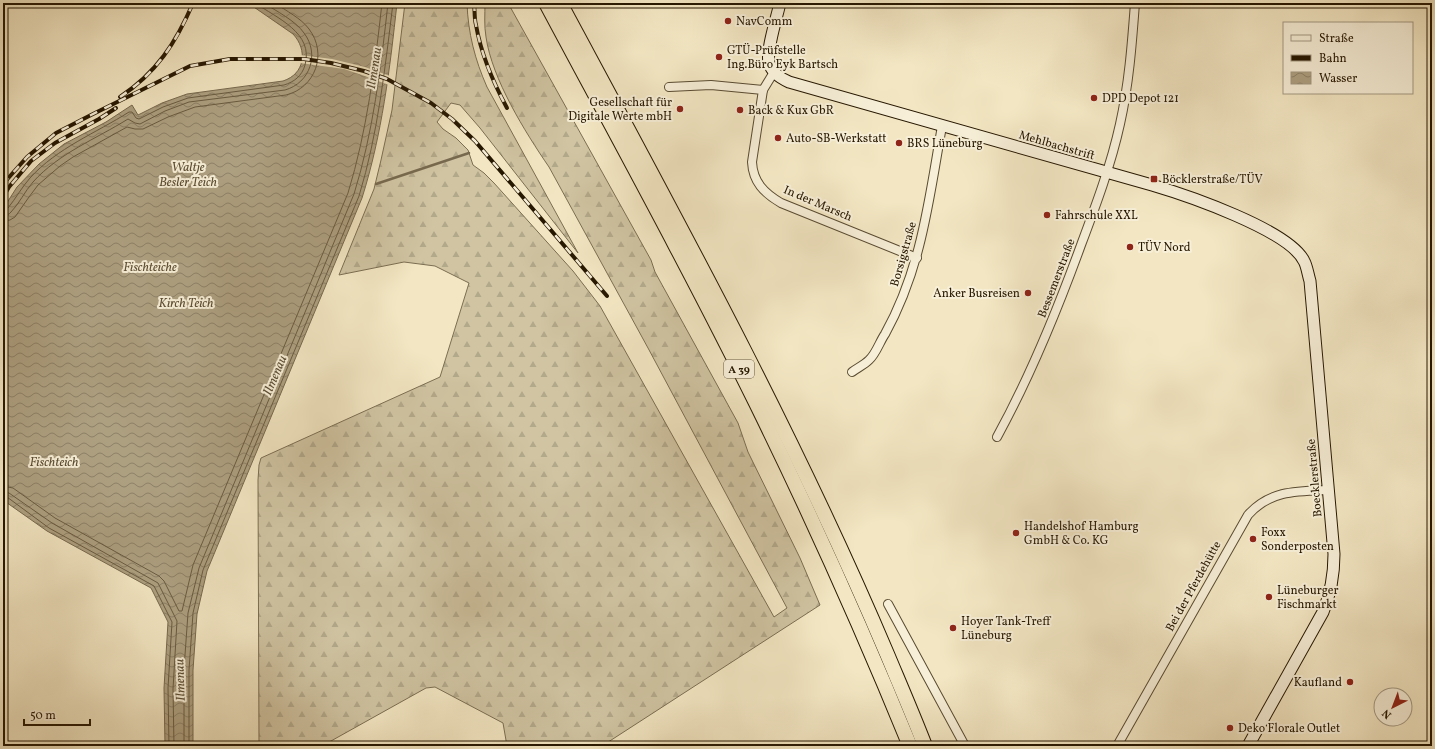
<svg xmlns="http://www.w3.org/2000/svg" width="1435" height="749" font-family="Vollkorn,serif">
<style>
.forest{fill:url(#forest-firs);stroke:#7b6e52}
.water{fill:url(#water-waves);stroke:#77694e}
.pier{fill:#f3e7c3}
.lines{fill:none;stroke-linecap:round;stroke-linejoin:round}
.shore{stroke:#6a5c41;stroke-width:1}
.stream{stroke:#77694e;stroke-width:2.5}
.street-casing{stroke:#594b32;stroke-width:10}
.secondary-casing{stroke:#261701;stroke-width:13}
.highway-casing{stroke:#261701;stroke-width:16}
.street{stroke:#f7efd8;stroke-width:8}
.secondary{stroke:#f7efd8;stroke-width:11}
.highway{stroke:#f3e7c3;stroke-width:14}
.rail-casing{stroke:#261701;stroke-width:4}
.rail{stroke:#f7efd8;stroke-width:2.5;stroke-dasharray:8;stroke-linecap:butt}
.poi-dot{fill:#8f2418;stroke:#f7efd8;stroke-width:1.5}
.labels{text-anchor:middle;stroke-width:4;stroke-linejoin:round;paint-order:stroke}
.shield{fill:#f7efd8;stroke:#655842;stroke-width:1}
.shield-label{font-size:11px;font-weight:bold;fill:#261701}
.poi-label{font-size:12px;fill:#261701;stroke:#f7efd8;text-anchor:start}
.street-label{font-size:12px;fill:#261701;stroke:#f7efd8}
.water-label{font-size:13px;font-style:italic;fill:#5c4e34;stroke:#f7efd8}
</style>
<defs>
<pattern id="forest-firs" width="22" height="20" patternUnits="userSpaceOnUse"><rect width="22" height="20" fill="#d0c4a2"/><path d="M5 1l3.5 6h-7zM16 11l3.5 6h-7z" fill="#b2a88a"/></pattern>
<pattern id="water-waves" width="16" height="10" patternUnits="userSpaceOnUse"><rect width="16" height="10" fill="#ada081"/><path d="M0 5q4-4 8 0t8 0" fill="none" stroke="#8d8167"/></pattern>
</defs>
<rect width="100%" height="100%" fill="#f3e7c3"/>
<filter id="stains"><feTurbulence type="fractalNoise" baseFrequency=".005" numOctaves="4"/><feColorMatrix values="0 0 0 0 .2 0 0 0 0 .09 0 0 0 0 .02 0 0 0 .5 -.17"/></filter>
<radialGradient id="worn" r=".72"><stop offset=".6" stop-color="#630" stop-opacity="0"/><stop offset="1" stop-color="#630" stop-opacity=".3"/></radialGradient>
<path class="forest" d="M405,3h62c1,30 8,57 20,84l91,166 -98,-125 -20,-23 -9,-2 -14,19 6,7 13,9 12,12 5,15 11,8 10,10 79,88 27,35 174,311 13,-9 -139,-260 -99,-181c-24,-35 -57,-88 -63,-130 -2,-11 -1,-23 -1,-34h23l143,257 4,12 83,151 10,29 52,106 20,47 -218,141h-95l-4,-23 -68,-36 -9,1 -104,58h-63l-1,-266 1,-15 2,-7 179,-81 29,-94 -34,-17 -31,-4 -65,13 35,-86 7,-29 11,-50z"/>
<path class="water" d="M248,3h149c-7,65 -15,132 -35,195l-155,373 -10,43 -4,56v76h-28l-1,-58 4,-66 -17,-34 -104,-57 -44,-31v-291l14,-22 22,-23 25,-20 42,-22 26,-17 6,10 24,-12 25,-9 96,-13c22,-7 25,-31 10,-47z"/>
<polygon class="pier" points="300,55 332,59 365,67 390,76 389,85 362,75 344,69 300,63"/>
<g class="lines">
<g class="shore">
<path d="M3,210c3,0 3,0 5,-2 8,-10 14,-21 22,-30 27,-30 66,-45 99,-66h3l4,6 3,1 24,-12 25,-9 96,-13c10,-3 18,-9 21,-20 9,-32 -28,-47 -50,-62"/>
<path d="M3,215c3,0 6,0 8,-3 8,-8 14,-21 22,-30 26,-29 63,-43 95,-63l7,4 5,1 25,-13 24,-9 96,-12c25,-7 35,-36 19,-57 -8,-12 -28,-22 -40,-30"/>
<path d="M3,221l7,-1 5,-3 14,-20 9,-12 22,-19 13,-9 54,-30 8,2h8l25,-12 27,-10 91,-12c29,-7 42,-41 23,-66 -8,-11 -23,-18 -34,-26"/>
<path d="M3,486l10,2 42,30 104,58 5,5 15,30h3l11,-46 155,-372c19,-62 27,-127 34,-190"/>
<polyline points="3,492 9,493 52,523 158,583 177,621 173,689 174,746"/>
<polyline points="3,497 7,497 49,528 154,586 172,622 168,688 169,746"/>
<path d="M184,746v-77l4,-56 11,-45 155,-374c19,-61 27,-127 34,-191"/>
<path d="M189,746v-76l4,-57 10,-43 156,-374c19,-62 26,-128 34,-193"/>
</g>
<polyline class="stream" points="376,184 469,153"/>
<defs>
<g id="street">
<path d="M774,72l-11,18 -11,72c1,20 12,31 29,41l136,55"/>
<polyline points="669,87 711,85 763,90"/>
<path d="M852,372c5,-4 12,-7 17,-12 7,-6 11,-19 16,-26 37,-67 44,-135 57,-208"/>
<path d="M997,437c34,-62 60,-126 84,-192 15,-40 30,-80 39,-121 9,-40 12,-81 15,-121"/>
<polyline points="888,604 965,746"/>
<path d="M1117,746l131,-231c22,-25 50,-24 80,-25"/>
</g>
<path id="secondary" d="M780,3c-3,14 -14,47 -11,60 3,10 11,15 20,19l363,103c34,10 137,45 152,76 3,5 4,14 6,20l24,273c0,21 -3,39 -11,58l-75,134"/>
<g id="highway">
<path d="M546,3c71,133 144,266 211,402 55,112 106,226 153,341"/>
<path d="M560,3c115,214 232,427 327,651 13,31 26,61 38,92"/>
</g>
</defs>
<use href="#street" class="street-casing"/>
<use href="#secondary" class="secondary-casing"/>
<use href="#highway" class="highway-casing"/>
<use href="#street" class="street"/>
<use href="#secondary" class="secondary"/>
<use href="#highway" class="highway"/>
<defs>
<g id="rail">
<path d="M474,3c1,7 0,15 2,22 5,29 17,57 31,83"/>
<path d="M120,97c36,-24 56,-54 73,-94"/>
<polyline points="3,184 27,157 56,133 91,115 190,66 230,59 304,59 331,63 364,71 387,79 431,103 452,119 475,141 607,296"/>
<polyline points="3,197 9,187 31,161 55,143 99,119 116,108"/>
</g>
</defs>
<use href="#rail" class="rail-casing"/>
<use href="#rail" class="rail"/>
</g>
<g class="poi-dot">
<circle cx="728" cy="21" r="4"/>
<circle cx="719" cy="57" r="4"/>
<circle cx="1094" cy="98" r="4"/>
<circle cx="680" cy="109" r="4"/>
<circle cx="740" cy="110" r="4"/>
<circle cx="778" cy="138" r="4"/>
<circle cx="899" cy="143" r="4"/>
<rect x="1150" y="175" width="8" height="8" rx="2"/>
<circle cx="1047" cy="215" r="4"/>
<circle cx="1130" cy="247" r="4"/>
<circle cx="1028" cy="293" r="4"/>
<circle cx="1016" cy="533" r="4"/>
<circle cx="1253" cy="539" r="4"/>
<circle cx="1269" cy="597" r="4"/>
<circle cx="953" cy="628" r="4"/>
<circle cx="1350" cy="682" r="4"/>
<circle cx="1230" cy="728" r="4"/>
</g>
<g class="labels">
<rect class="shield" x="724" y="360" width="30" height="18" rx="3"/>
<g class="shield-label">
<text x="739" y="373">A 39</text>
</g>
<g class="poi-label">
<text x="736" y="25">NavComm</text>
<text x="727" y="54">GTÜ-Prüfstelle<tspan x="727" dy="14">Ing.Büro Eyk Bartsch</tspan></text>
<text x="1102" y="102">DPD Depot 121</text>
<text x="672" y="106" text-anchor="end">Gesellschaft für<tspan x="672" dy="14">Digitale Werte mbH</tspan></text>
<text x="748" y="114">Back &amp; Kux GbR</text>
<text x="786" y="142">Auto-SB-Werkstatt</text>
<text x="907" y="147">BRS Lüneburg</text>
<text x="1162" y="183">Böcklerstraße/TÜV</text>
<text x="1055" y="219">Fahrschule XXL</text>
<text x="1138" y="251">TÜV Nord</text>
<text x="1020" y="297" text-anchor="end">Anker Busreisen</text>
<text x="1024" y="530">Handelshof Hamburg<tspan x="1024" dy="14">GmbH &amp; Co. KG</tspan></text>
<text x="1261" y="536">Foxx<tspan x="1261" dy="14">Sonderposten</tspan></text>
<text x="1277" y="594">Lüneburger<tspan x="1277" dy="14">Fischmarkt</tspan></text>
<text x="961" y="625">Hoyer Tank-Treff<tspan x="961" dy="14">Lüneburg</tspan></text>
<text x="1342" y="686" text-anchor="end">Kaufland</text>
<text x="1238" y="732">Deko Florale Outlet</text>
</g>
<g class="street-label">
<text transform="translate(1057 145) rotate(16)" y="4">Mehlbachstrift</text>
<text transform="translate(818 203) rotate(23)" y="4">In der Marsch</text>
<text transform="translate(903 254) rotate(-74)" y="4">Borsigstraße</text>
<text transform="translate(1056 278) rotate(-69)" y="4">Bessemerstraße</text>
<text transform="translate(1314 478) rotate(-95)" y="4">Boecklerstraße</text>
<text transform="translate(1193 586) rotate(-61)" y="4">Bei der Pferdehütte</text>
</g>
<g class="water-label">
<text transform="translate(373 68) rotate(-81)" y="5">Ilmenau</text>
<text x="188" y="171">Waltje<tspan x="188" dy="15">Besler Teich</tspan></text>
<text x="150" y="271">Fischteiche</text>
<text x="186" y="307">Kirch Teich</text>
<text transform="translate(274 375) rotate(-67)" y="5">Ilmenau</text>
<text x="54" y="466">Fischteich</text>
<text transform="translate(179 680) rotate(-92)" y="5">Ilmenau</text>
</g>
</g>
<rect width="1435" height="749" fill="none" stroke="#f3e7c3" stroke-width="16"/>
<rect x="4" y="4" width="1427" height="741" fill="none" stroke="#261701" stroke-width="2"/>
<rect x="8" y="8" width="1419" height="733" fill="none" stroke="#261701"/>
<rect x="1283" y="22" width="130" height="72" fill="#f7efd8" stroke="#a39982"/>
<rect x="1291" y="35" width="20" height="6" fill="#f7efd8" stroke="#a39982"/>
<text x="1319" y="42" font-size="12" fill="#261701">Straße</text>
<rect x="1291" y="55" width="20" height="6" fill="#261701" stroke="#a39982"/>
<text x="1319" y="62" font-size="12" fill="#261701">Bahn</text>
<rect x="1291" y="72" width="20" height="12" fill="url(#water-waves)" stroke="#a39982"/>
<text x="1319" y="82" font-size="12" fill="#261701">Wasser</text>
<g transform="translate(1393 707) rotate(222)"><circle r="19" fill="#f7efd8" stroke="#a39982"/>
<path d="M0-3L7 15L0 10L-7 15Z" fill="#8f2418"/>
<text y="-6" font-size="11" font-weight="bold" text-anchor="middle" fill="#261701">N</text>
</g>
<path d="M24 719v6h66v-6" fill="none" stroke="#261701" stroke-width="2"/>
<text x="30" y="719" font-size="12" fill="#261701" stroke="#f7efd8" stroke-width="3" paint-order="stroke">50 m</text>
<rect width="100%" height="100%" filter="url(#stains)"/>
<rect width="100%" height="100%" fill="url(#worn)"/>
</svg>
